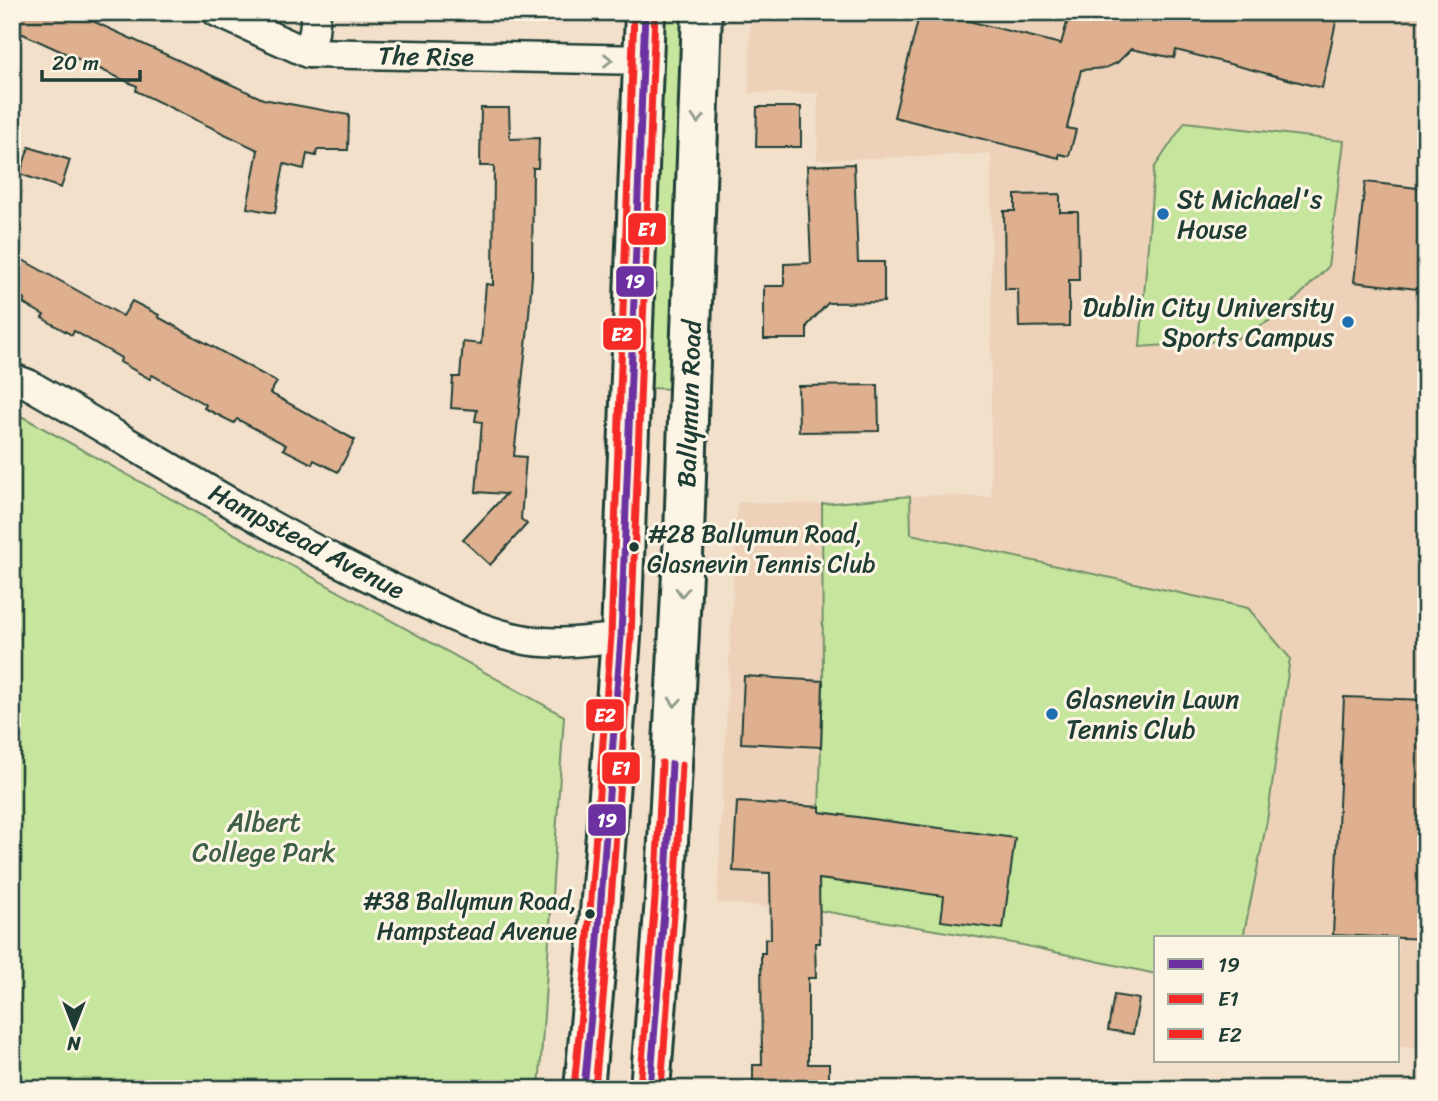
<svg xmlns="http://www.w3.org/2000/svg" width="1438" height="1101" font-family="Sriracha,sans-serif">
<style>
.built{fill:#edd2b9}
.green{fill:#c6e59d;stroke:#729168;stroke-width:2}
.building{fill:#deb08f;stroke:#1f3d34;stroke-width:2}
.lines{fill:none;stroke-linecap:round;stroke-linejoin:round}
.street-casing{stroke:#1f3d34;stroke-width:33}
.secondary-casing{stroke:#1f3d34;stroke-width:44}
.street{stroke:#fcf5e5;stroke-width:28}
.secondary{stroke:#fcf5e5;stroke-width:38}
.bus-1-casing{stroke:#fcf5e5;stroke-width:12}
.bus-2-casing{stroke:#fcf5e5;stroke-width:12}
.bus-3-casing{stroke:#fcf5e5;stroke-width:12}
.bus-1{stroke:#6c30a1;stroke-width:7}
.bus-2{stroke:#f52a26;stroke-width:7}
.bus-3{stroke:#f52a26;stroke-width:7}
.oneway{stroke:#8e998c}
.poi-dot{fill:#1f6fb2;stroke:#fcf5e5;stroke-width:2.5}
.bus-dot{fill:#1f3d34;stroke:#fcf5e5;stroke-width:2.5}
.labels{text-anchor:middle;stroke-width:6;stroke-linejoin:round;paint-order:stroke}
.bus-label{font-size:24px;fill:#1f3d34;stroke:#fcf5e5;text-anchor:start}
.street-label{font-size:26px;fill:#1f3d34;stroke:#fcf5e5}
.poi-label{font-size:26px;fill:#1f3d34;stroke:#fcf5e5;text-anchor:start}
.park-label{font-size:26px;fill:#405f49;stroke:#fcf5e5}
.line-badge{stroke:#fcf5e5;stroke-width:2.5}
.badge-label{font-size:19px;text-anchor:middle;font-weight:bold;fill:#fff}
</style>
<rect width="100%" height="100%" fill="#f3e0cb"/>
<filter id="ink" filterUnits="userSpaceOnUse"><feTurbulence type="fractalNoise" baseFrequency=".0143" numOctaves="2"/><feDisplacementMap in="SourceGraphic" scale="14" xChannelSelector="R" yChannelSelector="G"/><feConvolveMatrix kernelMatrix="1 2 1 2 8 2 1 2 1" color-interpolation-filters="sRGB"/></filter>
<g filter="url(#ink)">
<g class="built">
<polygon points="750,12 1426,12 1426,1050 1398,1045 1398,938 1243,938 1267,821 1290,658 1248,608 910,534 910,496 932,495 991,497 991,154 817,160 818,93 749,93"/>
<polygon points="737,502 822,504 823,681 816,910 717,903"/>
</g>
<g class="green">
<polygon points="661,12 687,12 672,389 649,388"/>
<polygon points="1185,122 1344,141 1328,267 1280,315 1234,340 1140,347 1154,168"/>
<polygon points="12,411 564,716 539,1089 12,1089"/>
<polygon points="910,496 911,534 1248,608 1290,658 1267,821 1243,938 1156,938 1156,974 1018,944 816,910 823,681 822,504"/>
</g>
<g class="building">
<polygon points="12,12 73,12 263,99 349,115 348,150 317,150 316,156 307,154 304,169 284,164 275,213 247,208 258,150 136,91 137,86 12,29"/>
<polygon points="920,12 932,12 1061,44 1070,12 1317,12 1337,17 1322,88 1176,50 1174,58 1131,49 1117,63 1105,68 1081,70 1067,128 1076,130 1069,156 1059,154 1059,158 894,117"/>
<polygon points="757,107 801,107 801,147 756,147"/>
<polygon points="481,108 509,108 510,139 539,138 538,168 533,168 532,276 528,327 514,456 526,457 521,519 527,524 490,565 463,540 506,494 476,492 482,422 475,421 477,410 451,408 453,377 460,377 463,342 481,344 486,284 493,285 494,166 480,166"/>
<polygon points="29,147 70,160 61,188 20,174"/>
<polygon points="854,164 858,262 884,262 884,302 828,303 807,326 807,339 764,339 764,286 784,286 784,264 811,263 807,166"/>
<polygon points="1365,182 1426,189 1426,290 1354,282"/>
<polygon points="1060,194 1060,212 1078,212 1079,280 1069,280 1069,326 1019,327 1018,289 1005,289 1004,211 1015,211 1015,195"/>
<polygon points="12,254 123,316 132,301 159,315 158,317 277,382 270,393 355,440 338,472 314,460 312,464 283,449 286,445 237,419 234,423 204,408 206,405 152,375 150,379 120,362 121,358 74,331 72,335 42,318 44,315 23,303 25,299 12,294"/>
<polygon points="878,385 879,431 799,432 798,386"/>
<polygon points="744,676 823,681 821,747 741,743"/>
<polygon points="1344,697 1426,700 1426,939 1333,935"/>
<polygon points="737,802 820,807 820,812 1015,838 1003,929 941,921 944,896 819,879 820,943 815,943 816,978 808,978 808,1064 829,1064 829,1089 753,1089 753,1065 762,1065 761,953 765,953 765,939 771,939 770,873 733,871"/>
<polygon points="1114,995 1139,999 1133,1034 1108,1030"/>
</g>
<g class="lines">
<defs>
<g id="street">
<polyline points="217,12 308,53 645,60"/>
<polyline points="308,53 314,32 316,12"/>
<path d="M12,378l16,6c122,70 242,147 370,207 39,18 80,40 123,48 33,7 67,2 100,-2"/>
</g>
<g id="secondary">
<polyline points="584,1089 597,952 621,637 645,12"/>
<polyline points="650,1089 665,899 684,535 702,12"/>
</g>
</defs>
<use href="#street" class="street-casing"/>
<use href="#secondary" class="secondary-casing"/>
<use href="#street" class="street"/>
<use href="#secondary" class="secondary"/>
<defs>
<g id="bus-1">
<polyline points="584,1089 597,952 621,637 645,12"/>
<polyline points="650,1089 665,899 672,764"/>
</g>
<g id="bus-2">
<polyline points="595,1089 607,953 631,637 655,12"/>
<polyline points="661,1089 675,900 682,765"/>
</g>
<g id="bus-3">
<polyline points="574,1088 587,951 611,636 634,12"/>
<polyline points="640,1088 655,898 662,763"/>
</g>
</defs>
<use href="#bus-1" class="bus-1-casing"/>
<use href="#bus-2" class="bus-2-casing"/>
<use href="#bus-3" class="bus-3-casing"/>
<use href="#bus-1" class="bus-1"/>
<use href="#bus-2" class="bus-2"/>
<use href="#bus-3" class="bus-3"/>
</g>
<defs><path id="oneway-chevron" d="M-2-3.5L2.5 0L-2 3.5" fill="none" stroke-width="1.6" stroke-linecap="round" stroke-linejoin="round" transform="scale(1.75)"/></defs>
<g class="oneway">
<use href="#oneway-chevron" transform="translate(608 60)"/>
<use href="#oneway-chevron" transform="translate(698 119) rotate(93)"/>
<use href="#oneway-chevron" transform="translate(682 592) rotate(93)"/>
<use href="#oneway-chevron" transform="translate(675 702) rotate(94)"/>
</g>
</g>
<g class="poi-dot">
<circle cx="1163" cy="214" r="7"/>
<circle cx="1348" cy="322" r="7"/>
<circle cx="1052" cy="714" r="7"/>
</g>
<g class="bus-dot">
<circle cx="634" cy="547" r="6"/>
<circle cx="590" cy="914" r="6"/>
</g>
<g class="labels">
<g class="bus-label">
<text x="647" y="542">#28 Ballymun Road,<tspan x="647" dy="30">Glasnevin Tennis Club</tspan></text>
<text x="577" y="909" text-anchor="end">#38 Ballymun Road,<tspan x="577" dy="30">Hampstead Avenue</tspan></text>
</g>
<g class="street-label">
<text transform="translate(426 56) rotate(1)" y="9">The Rise</text>
<text transform="translate(689 404) rotate(-88)" y="9">Ballymun Road</text>
<text transform="translate(307 541) rotate(28)" y="9">Hampstead Avenue</text>
</g>
<g class="poi-label">
<text x="1177" y="208">St Michael's<tspan x="1177" dy="30">House</tspan></text>
<text x="1334" y="316" text-anchor="end">Dublin City University<tspan x="1334" dy="30">Sports Campus</tspan></text>
<text x="1066" y="708">Glasnevin Lawn<tspan x="1066" dy="30">Tennis Club</tspan></text>
</g>
<g class="park-label">
<text x="264" y="831">Albert<tspan x="264" dy="30">College Park</tspan></text>
</g>
</g>
<g class="line-badge">
<rect x="627" y="212" width="40" height="34" rx="7" fill="#f52a26"/>
<rect x="615" y="265" width="40" height="33" rx="7" fill="#6c30a1"/>
<rect x="602" y="317" width="40" height="34" rx="7" fill="#f52a26"/>
<rect x="585" y="698" width="40" height="34" rx="7" fill="#f52a26"/>
<rect x="601" y="751" width="40" height="34" rx="7" fill="#f52a26"/>
<rect x="587" y="803" width="40" height="34" rx="7" fill="#6c30a1"/>
</g>
<g class="badge-label">
<text x="647" y="236">E1</text>
<text x="635" y="288">19</text>
<text x="622" y="341">E2</text>
<text x="605" y="722">E2</text>
<text x="621" y="775">E1</text>
<text x="607" y="827">19</text>
</g>
<rect width="1438" height="1101" fill="none" stroke="#fcf5e5" stroke-width="42"/>
<rect x="21" y="21" width="1396" height="1059" fill="none" stroke="#1f3d34" stroke-width="2.5" filter="url(#ink)"/>
<rect x="1154" y="936" width="245" height="126" fill="#fcf5e5" stroke="#a4ab9e" stroke-width="2"/>
<rect x="1168" y="959" width="35" height="10" fill="#6c30a1" stroke="#a4ab9e" stroke-width="2"/>
<text x="1218" y="972" font-size="21" fill="#1f3d34">19</text>
<rect x="1168" y="994" width="35" height="10" fill="#f52a26" stroke="#a4ab9e" stroke-width="2"/>
<text x="1218" y="1006" font-size="21" fill="#1f3d34">E1</text>
<rect x="1168" y="1029" width="35" height="10" fill="#f52a26" stroke="#a4ab9e" stroke-width="2"/>
<text x="1218" y="1042" font-size="21" fill="#1f3d34">E2</text>
<g transform="translate(74 1027) rotate(180)" stroke="#fcf5e5" stroke-width="5" paint-order="stroke">
<path d="M0-5L12 26L0 18L-12 26Z" fill="#1f3d34"/>
<text y="-10" font-size="19" font-weight="bold" text-anchor="middle" fill="#1f3d34">N</text>
</g>
<path d="M42 70v10h98v-10" fill="none" stroke="#1f3d34" stroke-width="3.5"/>
<text x="52" y="70" font-size="21" fill="#1f3d34" stroke="#fcf5e5" stroke-width="5" paint-order="stroke">20 m</text>
</svg>
